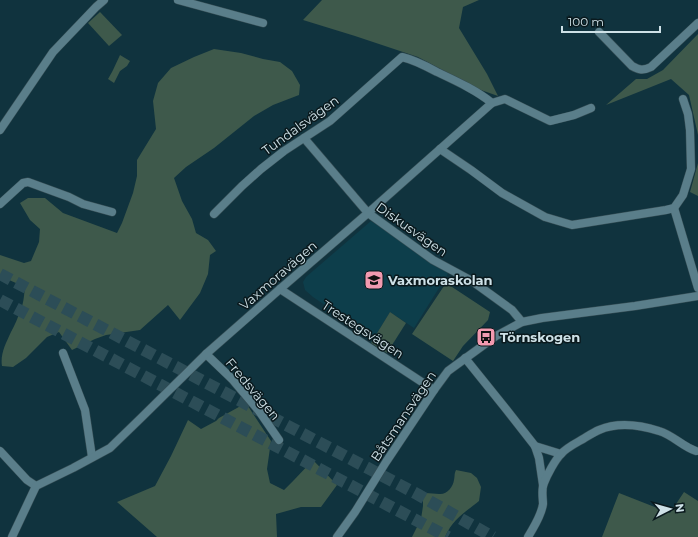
<svg xmlns="http://www.w3.org/2000/svg" width="698" height="537" font-family="Montserrat,sans-serif">
<style>
.built{fill:#0d3e4b}
.green{fill:#3e594b}
.lines{fill:none;stroke-linecap:round;stroke-linejoin:round}
.motorway-tunnel{stroke:#2c4d57;stroke-width:12;stroke-dasharray:12 6;stroke-linecap:butt}
.minor-casing{stroke:#364e55;stroke-width:9}
.minor{stroke:#5a7e8a;stroke-width:8}
.labels{text-anchor:middle;stroke-width:3;stroke-linejoin:round;paint-order:stroke}
.street-label{font-size:13px;fill:#cee1e7;stroke:#0a191d}
.poi-label{font-size:13px;font-weight:bold;fill:#cee1e7;stroke:#0a191d;text-anchor:start}
</style>
<rect width="100%" height="100%" fill="#10333e"/>
<polygon class="built" points="371,221 449,272 414,328 390,312 374,338 313,297 305,290 303,282 306,277"/>
<g class="green">
<polygon points="322,0 479,0 463,7 459,28 487,74 498,96 478,89 418,57 355,36 303,20"/>
<polygon points="100,12 122,35 109,46 88,23"/>
<polygon points="698,34 698,196 690,192 698,163 698,135 689,95 671,79 606,105 636,79 647,79 663,70"/>
<path d="M214,49l27,4 22,6 17,3 12,9 8,14 -1,10 -26,10 -19,11 -40,32 -28,19 -12,11 8,23 10,18 4,14 12,7 8,11 -6,4 -2,19 -8,19 -20,27 -12,-15 -28,25 -34,5 -11,4 -23,11 -13,-18 -12,5 -21,21 -13,9 -11,-1c-2,-12 4,-23 9,-34 4,-7 7,-15 10,-23 3,-7 3,-15 4,-22l-25,-11v-21l24,8 7,-2 8,-19 1,-13 -10,-9 -10,-17 8,-5h17l18,15 54,20 5,-10 11,-30 4,-17v-16l19,-31 -3,-28 5,-18 13,-15 23,-11z"/>
<polygon points="120,55 130,61 127,66 120,71 114,83 108,79 112,72 113,70"/>
<polygon points="446,283 490,312 488,320 463,346 453,361 412,334"/>
<polygon points="390,312 406,323 387,353 371,343"/>
<polygon points="246,403 271,441 267,469 270,483 284,490 294,480 313,460 337,485 321,507 301,507 276,514 277,537 157,537 117,502 155,486 171,456 188,420 201,429 216,421 219,418"/>
<path d="M456,470l15,3 6,5 4,9 -2,14c-15,12 -26,18 -34,36h-33l9,-18 2,-13v-9l3,-4c4,0 9,1 13,1 8,1 14,-7 15,-14 1,-4 0,-6 2,-10z"/>
<polygon points="684,492 698,501 698,537 602,537 619,493 670,513"/>
</g>
<g class="lines">
<g class="motorway-tunnel">
<polyline points="0,274 417,494 493,537"/>
<polyline points="0,300 448,537"/>
</g>
<defs>
<g id="minor">
<polyline points="178,0 263,23"/>
<path d="M599,32l33,34c7,4 11,5 19,1l47,-44"/>
<polyline points="0,130 53,52 96,7 104,0"/>
<polyline points="304,138 368,213 433,260 472,281 512,310 522,322"/>
<polyline points="440,149 471,170 502,193 545,217 572,225 666,210 674,208 683,195 691,169 690,130 688,114 683,99"/>
<polyline points="0,204 23,183 28,182 69,197 83,204 112,212"/>
<polyline points="674,208 698,288"/>
<path d="M214,214l28,-28 19,-17 23,-18 46,-30 72,-64c13,3 24,9 35,15 19,9 39,18 55,31"/>
<polyline points="280,289 434,390"/>
<polyline points="63,353 85,410 92,457"/>
<polyline points="206,354 232,379 259,411 279,440"/>
<polyline points="465,358 506,409 535,446 539,458 543,485"/>
<polyline points="535,446 561,454"/>
<polyline points="0,451 27,480 36,486"/>
<polyline points="12,537 36,486 73,468 110,448 143,416 206,354 280,289 368,213 492,103 505,99 550,121 574,115 591,108"/>
<polyline points="337,537 355,512 386,462 434,390 448,371 496,336 522,322 542,318 635,306 698,296"/>
<path d="M528,537c6,-11 13,-20 15,-33 0,-6 -2,-15 1,-21 3,-8 11,-23 17,-29 5,-6 15,-11 22,-15 5,-3 11,-7 16,-9 19,-8 41,-5 60,1 14,4 24,16 37,20"/>
</g>
</defs>
<use href="#minor" class="minor-casing"/>
<use href="#minor" class="minor"/>
</g>
<defs>
<symbol id="school-square" viewBox="-11 -11 22 22"><rect x="-9" y="-9" width="18" height="18" rx="4" fill="#f29ab0" stroke="#0a191d"/><path d="M0-5L7-2L0 1L-7-2ZM-4 1L0 2.5L4 1V4Q0 6-4 4Z" fill="#111"/></symbol>
<symbol id="bus-square" viewBox="-11 -11 22 22"><rect x="-9" y="-9" width="18" height="18" rx="4" fill="#f29ab0" stroke="#0a191d"/><path d="M-5-6H5V4H4V6H2V4H-2V6H-4V4H-5ZM-3.5-4V0h7V-4ZM-3.5 1.2v1.5H-2V1.2ZM2 1.2v1.5H3.5V1.2Z" fill="#111"/></symbol>
</defs>
<g fill-rule="evenodd">
<use href="#school-square" x="363" y="269" width="22" height="22"/>
<use href="#bus-square" x="475" y="326" width="22" height="22"/>
</g>
<g class="labels">
<g class="street-label">
<text transform="translate(300 125) rotate(-36)" y="5">Tundalsvägen</text>
<text transform="translate(412 229) rotate(35)" y="5">Diskusvägen</text>
<text transform="translate(278 275) rotate(-41)" y="5">Vaxmoravägen</text>
<text transform="translate(363 329) rotate(33)" y="5">Trestegsvägen</text>
<text transform="translate(253 389) rotate(50)" y="5">Fredsvägen</text>
<text transform="translate(403 416) rotate(-56)" y="5">Båtsmansvägen</text>
</g>
<g class="poi-label">
<text x="388" y="285">Vaxmoraskolan</text>
<text x="500" y="342">Törnskogen</text>
</g>
</g>
<g transform="translate(670 509) rotate(84)" stroke="#0a191d" stroke-width="3" paint-order="stroke">
<path d="M0-3L7 15L0 10L-7 15Z" fill="#cee1e7"/>
<text y="-6" font-size="11" font-weight="bold" text-anchor="middle" fill="#cee1e7">N</text>
</g>
<path d="M562 26v6h98v-6" fill="none" stroke="#cee1e7" stroke-width="2"/>
<text x="568" y="26" font-size="12" fill="#cee1e7" stroke="#0a191d" stroke-width="3" paint-order="stroke">100 m</text>
</svg>
